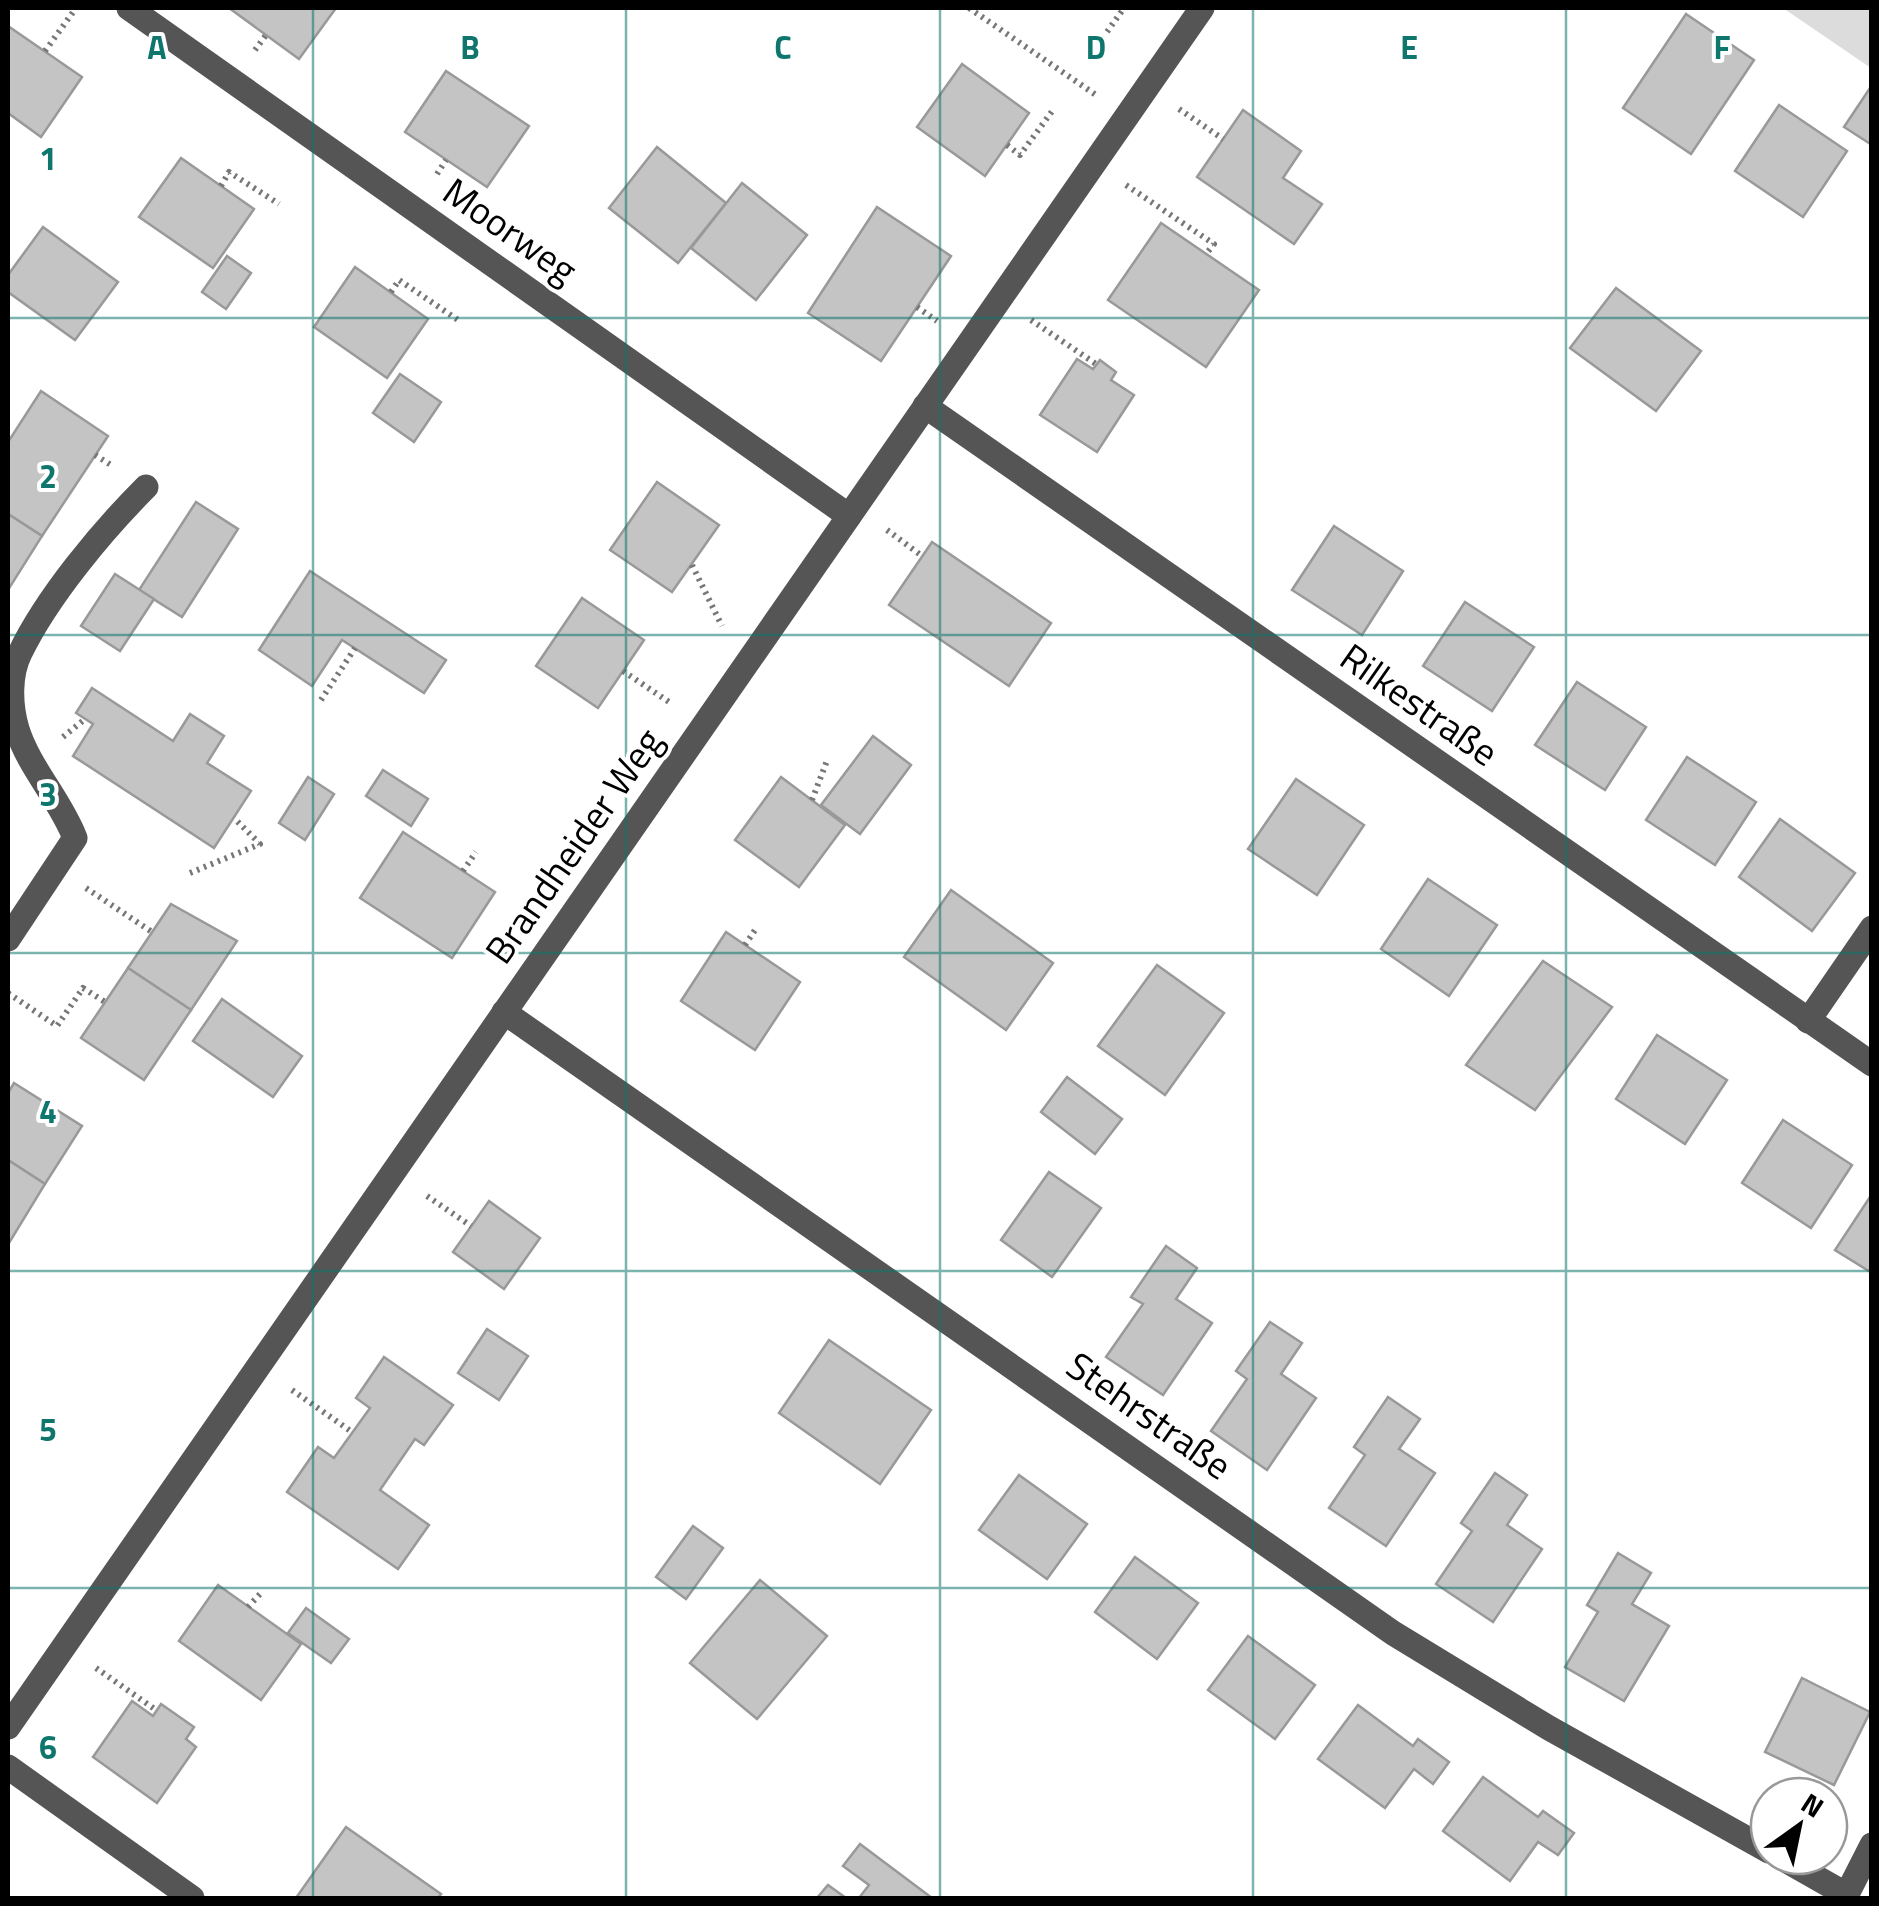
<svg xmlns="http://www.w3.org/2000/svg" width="1879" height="1906" font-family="'Titillium Web',sans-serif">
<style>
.garden{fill:#dcdcdc}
.building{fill:#c4c4c4;stroke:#999;stroke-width:2.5}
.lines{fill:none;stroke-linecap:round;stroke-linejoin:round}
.path{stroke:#777;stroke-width:6;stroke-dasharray:2.5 5;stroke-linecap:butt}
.minor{stroke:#555;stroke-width:25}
.grid{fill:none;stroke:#0f766e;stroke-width:2.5;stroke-opacity:0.55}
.labels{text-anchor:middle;stroke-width:8;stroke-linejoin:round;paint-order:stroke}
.street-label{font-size:38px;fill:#000;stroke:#fff}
.grid-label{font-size:32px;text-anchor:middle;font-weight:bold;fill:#0f766e;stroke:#fff;stroke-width:8;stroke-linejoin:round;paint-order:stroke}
</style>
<rect width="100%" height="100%" fill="#fff"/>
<polygon class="garden" points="1783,8 1871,8 1871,68"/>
<g class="building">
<polygon points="229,8 336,8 299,59"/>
<polygon points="1686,14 1754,60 1691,154 1623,108"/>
<polygon points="8,26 82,77 41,137 8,113"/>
<polygon points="962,64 1029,113 985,176 917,127"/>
<polygon points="446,71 529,126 487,187 405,132"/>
<polygon points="1870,88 1872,88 1872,145 1844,127"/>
<polygon points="1779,105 1847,151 1803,217 1735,171"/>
<polygon points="1243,110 1301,151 1283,178 1322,204 1294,244 1197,177"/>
<polygon points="657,147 726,203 678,263 609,208"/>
<polygon points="181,158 254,209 213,268 139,217"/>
<polygon points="742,183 807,235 756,300 691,248"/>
<polygon points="877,207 951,256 881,361 808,313"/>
<polygon points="1161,223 1259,290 1206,367 1108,300"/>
<polygon points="43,227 118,282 75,340 8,292 8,275"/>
<polygon points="227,256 251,273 226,309 202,292"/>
<polygon points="355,267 428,319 387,378 314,327"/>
<polygon points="1616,288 1701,351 1656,411 1570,348"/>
<polygon points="1077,359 1093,369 1100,360 1116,372 1111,380 1134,395 1097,452 1040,415"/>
<polygon points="400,374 441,402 414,442 373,413"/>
<polygon points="41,391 108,436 42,536 8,514 8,442"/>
<polygon points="657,482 719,525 672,592 610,550"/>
<polygon points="196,502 238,529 182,617 139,590"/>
<polygon points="8,514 42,536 8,590"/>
<polygon points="1334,526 1403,571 1362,635 1292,590"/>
<polygon points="932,542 1051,623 1009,686 889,605"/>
<polygon points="310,571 446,660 424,693 342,640 312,686 259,650"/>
<polygon points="115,574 154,599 120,651 81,626"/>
<polygon points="582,598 644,640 598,708 536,666"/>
<polygon points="1465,602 1534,647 1492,711 1423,666"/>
<polygon points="1577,682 1646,727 1605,790 1535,745"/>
<polygon points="92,688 173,741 190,714 224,736 207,763 251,791 214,848 73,756 93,724 76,713"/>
<polygon points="873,736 911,765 860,834 821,805"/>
<polygon points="1687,757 1756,802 1715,865 1646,820"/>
<polygon points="383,770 428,799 411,826 366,796"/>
<polygon points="308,777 334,794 305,840 279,823"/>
<polygon points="781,777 845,825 799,887 735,840"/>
<polygon points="1296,779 1364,825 1317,895 1248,849"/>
<polygon points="1780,819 1855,873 1812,931 1739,877"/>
<polygon points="403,832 495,892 452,958 360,898"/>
<polygon points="1428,879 1497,925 1449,996 1381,949"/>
<polygon points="951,890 1053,963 1006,1030 904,957"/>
<polygon points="171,904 237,941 191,1010 128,968"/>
<polygon points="726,932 800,982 755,1050 681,1001"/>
<polygon points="1543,961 1612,1007 1535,1110 1466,1065"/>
<polygon points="1157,965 1224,1013 1165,1095 1098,1046"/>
<polygon points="128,968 191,1010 144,1080 81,1038"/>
<polygon points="222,999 302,1056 273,1097 193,1041"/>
<polygon points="1657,1035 1727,1080 1685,1144 1616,1099"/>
<polygon points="1067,1077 1122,1119 1095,1154 1041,1112"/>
<polygon points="14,1083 82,1126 45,1184 8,1160 8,1093"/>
<polygon points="1783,1120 1852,1165 1811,1228 1742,1183"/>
<polygon points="8,1160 45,1184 9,1243 8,1242"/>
<polygon points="1049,1172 1101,1208 1052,1277 1001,1240"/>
<polygon points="1872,1194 1872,1273 1835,1250"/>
<polygon points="489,1201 540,1238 504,1289 453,1252"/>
<polygon points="1166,1246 1197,1268 1176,1299 1212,1323 1163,1395 1106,1357 1143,1304 1131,1297"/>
<polygon points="1270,1322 1302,1343 1281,1374 1316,1398 1267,1470 1211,1431 1247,1379 1236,1371"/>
<polygon points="487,1329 528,1356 499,1400 458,1373"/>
<polygon points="829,1340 931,1410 880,1484 779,1413"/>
<polygon points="384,1357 453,1405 424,1445 415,1439 380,1490 429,1525 398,1569 287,1492 318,1447 334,1458 370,1408 356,1398"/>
<polygon points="1388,1397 1420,1419 1399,1449 1435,1473 1386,1546 1329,1508 1365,1455 1354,1447"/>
<polygon points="1495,1473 1527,1495 1507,1525 1542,1549 1493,1622 1436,1584 1472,1531 1461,1523"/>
<polygon points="1019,1475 1087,1524 1047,1579 979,1530"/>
<polygon points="693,1526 723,1548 686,1599 656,1577"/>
<polygon points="1618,1553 1651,1573 1632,1604 1669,1626 1624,1701 1565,1667 1598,1612 1587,1605"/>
<polygon points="1135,1557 1198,1603 1157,1659 1095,1612"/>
<polygon points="760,1580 827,1636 757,1719 690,1663"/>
<polygon points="218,1585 301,1644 261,1700 179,1641"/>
<polygon points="306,1608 349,1639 331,1663 288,1633"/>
<polygon points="1248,1636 1315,1685 1275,1739 1208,1690"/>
<polygon points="1802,1678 1870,1712 1834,1785 1765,1752"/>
<polygon points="132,1701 153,1716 161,1704 194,1727 186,1739 196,1747 157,1803 93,1757"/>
<polygon points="1358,1705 1413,1746 1418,1739 1449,1762 1433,1784 1414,1769 1385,1808 1318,1759"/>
<polygon points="1483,1777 1538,1817 1543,1811 1574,1833 1558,1855 1538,1842 1510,1881 1443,1831"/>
<polygon points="346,1827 441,1894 438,1898 296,1898"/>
<polygon points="860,1844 932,1898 859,1898 869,1885 843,1866"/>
<polygon points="828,1885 846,1898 817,1898"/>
</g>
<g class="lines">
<g class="path">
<polyline points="969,8 1096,95"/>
<polyline points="255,50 266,35"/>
<polyline points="1094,50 1124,8"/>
<polyline points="45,51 76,8"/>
<polyline points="1179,109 1223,139"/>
<polyline points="1007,145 1020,155 1053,110"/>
<polyline points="437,174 446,160"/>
<polyline points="1126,185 1214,244 1206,254"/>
<polyline points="221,186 229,172 279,204"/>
<polyline points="391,292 399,280 461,322"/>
<polyline points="917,307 937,321"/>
<polyline points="1031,320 1096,364"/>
<polyline points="95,455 111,465"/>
<polyline points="887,530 922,556"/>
<polyline points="692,565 722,626"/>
<polyline points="623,671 672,704"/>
<polyline points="321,700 355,648"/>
<polyline points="63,737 85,719"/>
<polyline points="812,800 828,758"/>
<polyline points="463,871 476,852"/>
<polyline points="190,873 260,844 234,818"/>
<polyline points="86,888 152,932"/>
<polyline points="745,945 755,930"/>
<polyline points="8,993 57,1026 83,988 105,1002"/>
<polyline points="427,1196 471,1226"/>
<polyline points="292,1390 352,1432"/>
<polyline points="248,1607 260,1594"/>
<polyline points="96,1668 156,1710"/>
</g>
<g class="minor">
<polyline points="129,8 849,516"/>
<polyline points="925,406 1872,1064"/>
<path d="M8,939l67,-101c-15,-39 -46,-70 -58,-109 -7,-24 -8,-54 3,-76 27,-56 82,-122 126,-166"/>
<polyline points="504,1012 1393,1633 1549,1728 1769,1851"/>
<polyline points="1808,1021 1872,928"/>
<polyline points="8,1727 1202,8"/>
<polyline points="8,1767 192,1898"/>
<polyline points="1778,1856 1847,1895"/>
<polyline points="1845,1898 1872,1845"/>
</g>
</g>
<path class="grid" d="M313,8v1890M626,8v1890M940,8v1890M1253,8v1890M1566,8v1890M8,318h1864M8,635h1864M8,953h1864M8,1271h1864M8,1588h1864"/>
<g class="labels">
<g class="street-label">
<text transform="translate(510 231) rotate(35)" y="13">Moorweg</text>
<text transform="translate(1419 705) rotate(35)" y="13">Rilkestraße</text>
<text transform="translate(574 846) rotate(-55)" y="13">Brandheider Weg</text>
<text transform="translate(1149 1416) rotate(35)" y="13">Stehrstraße</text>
</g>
</g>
<g class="grid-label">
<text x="157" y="59">A</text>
<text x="470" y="59">B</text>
<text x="783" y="59">C</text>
<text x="1096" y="59">D</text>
<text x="1409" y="59">E</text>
<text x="1722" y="59">F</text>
<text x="48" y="170">1</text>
<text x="48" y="488">2</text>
<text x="48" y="806">3</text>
<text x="48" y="1123">4</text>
<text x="48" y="1441">5</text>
<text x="48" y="1759">6</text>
</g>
<rect width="1879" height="1906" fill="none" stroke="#000000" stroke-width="20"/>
<g transform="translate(1799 1826) rotate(33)"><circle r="48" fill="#ffffff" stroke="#999999" stroke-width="2.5"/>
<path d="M0-8L18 38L0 25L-18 38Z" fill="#000000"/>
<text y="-15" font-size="28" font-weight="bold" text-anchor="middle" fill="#000000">N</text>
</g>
</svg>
